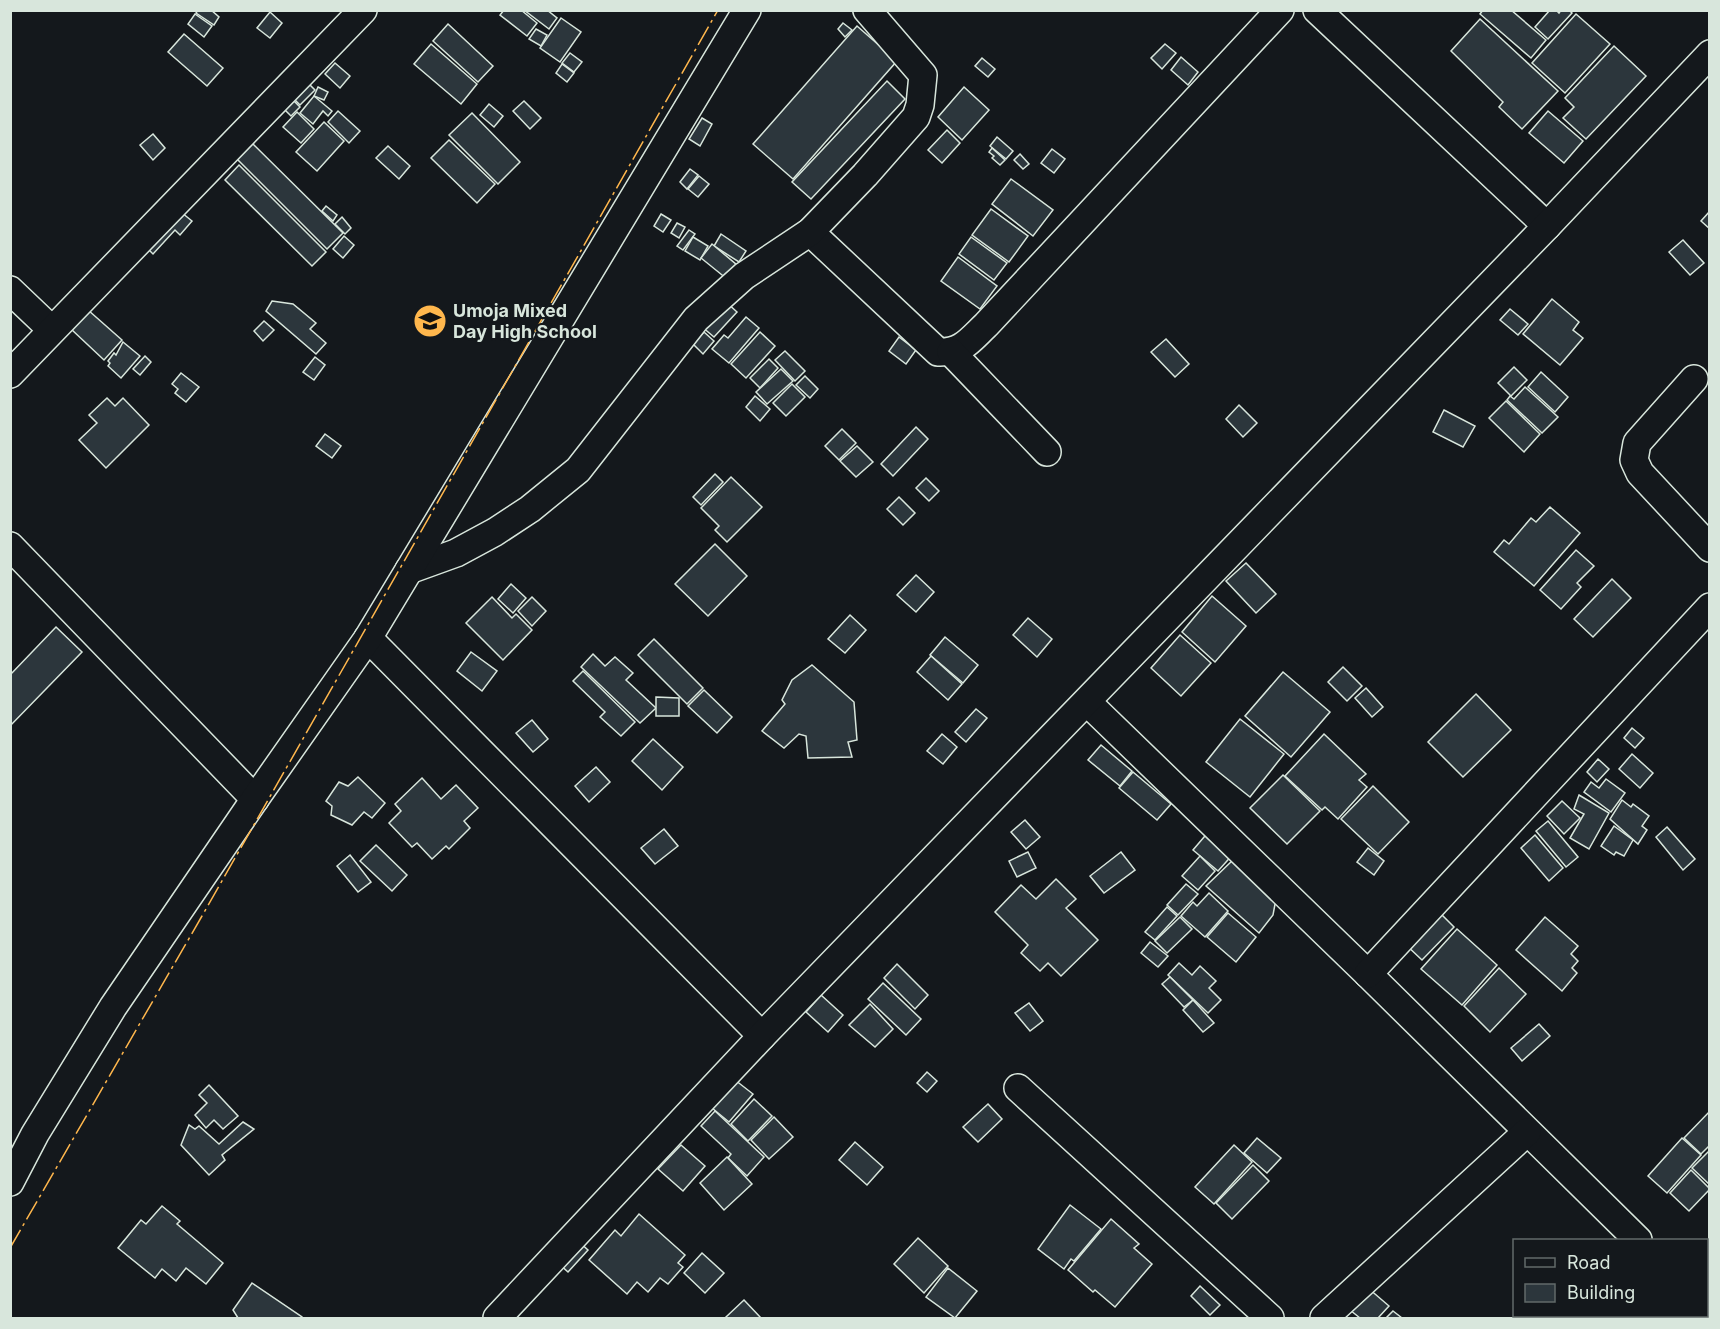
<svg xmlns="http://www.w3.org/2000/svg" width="1720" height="1329" font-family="Inter,sans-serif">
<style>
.building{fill:#2c363c;stroke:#d8e6dc;stroke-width:1.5}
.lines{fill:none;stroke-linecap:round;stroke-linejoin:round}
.minor-casing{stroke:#d8e6dc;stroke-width:30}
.minor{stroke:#14181c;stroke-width:27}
.power{stroke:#ffb74d;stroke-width:1.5;stroke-dasharray:21 4.5 3 4.5;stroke-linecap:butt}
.labels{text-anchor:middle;stroke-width:4.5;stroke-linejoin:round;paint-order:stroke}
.poi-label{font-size:18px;font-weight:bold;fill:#d8e6dc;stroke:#14181c;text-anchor:start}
</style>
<rect width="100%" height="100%" fill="#14181c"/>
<g class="building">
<polygon points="198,10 211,10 219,17 214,25 196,13"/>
<polygon points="504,10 521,10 537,23 527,36 500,15"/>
<polygon points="524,10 547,10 557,18 549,29"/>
<polygon points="1483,10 1511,10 1546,40 1531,58 1480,14"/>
<polygon points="1550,10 1556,10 1559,13 1561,10 1569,10 1572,13 1548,39 1535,27"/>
<polygon points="270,12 282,23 270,38 257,28"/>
<polygon points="195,14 212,26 204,37 188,24"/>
<polygon points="1576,14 1610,44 1565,93 1532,63"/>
<polygon points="561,18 581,32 560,62 540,48"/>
<polygon points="1480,19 1558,91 1522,129 1499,107 1503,102 1451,51"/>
<polygon points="843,23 852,30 845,37 838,29"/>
<polygon points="448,24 493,66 478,82 433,41"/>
<polygon points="857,26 897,61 793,179 753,144"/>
<polygon points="536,29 547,35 541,46 529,39"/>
<polygon points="184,34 223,68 207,86 168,52"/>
<polygon points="431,44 477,84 461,104 414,64"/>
<polygon points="1165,44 1176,53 1162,69 1151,58"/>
<polygon points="1614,46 1646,76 1586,139 1563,118 1574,107 1565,98"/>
<polygon points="570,53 582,62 574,72 562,63"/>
<polygon points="1181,57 1198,72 1188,85 1171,70"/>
<polygon points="982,58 995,69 988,77 975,66"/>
<polygon points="335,63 350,76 340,88 325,74"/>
<polygon points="562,64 574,73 567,82 556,73"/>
<polygon points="304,79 315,90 300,105 289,94"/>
<polygon points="887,81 905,99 811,199 792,182"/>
<polygon points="318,87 328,92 324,100 314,96"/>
<polygon points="964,87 989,110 962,140 938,117"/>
<polygon points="288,95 300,107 291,116 279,104"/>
<polygon points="314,96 332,111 328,116 323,111 313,124 300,113"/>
<polygon points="524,101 541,118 530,129 513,111"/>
<polygon points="489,104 503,116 494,127 480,115"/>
<polygon points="338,111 360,131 349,143 328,122"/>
<polygon points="1548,111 1583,141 1564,163 1529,133"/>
<polygon points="297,112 314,129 301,143 283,127"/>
<polygon points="472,113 520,162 498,184 449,135"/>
<polygon points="702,118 712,124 700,146 689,139"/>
<polygon points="324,122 344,141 317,171 296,152"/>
<polygon points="947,130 960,143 942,163 928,150"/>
<polygon points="153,134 165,148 153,160 140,145"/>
<polygon points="997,137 1013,151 1006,159 990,146"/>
<polygon points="449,140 495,184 477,203 431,158"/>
<polygon points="252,143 343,233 327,249 236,158"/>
<polygon points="388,146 410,166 399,179 376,158"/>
<polygon points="992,148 1005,160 1000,165 992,158 994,156 989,152"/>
<polygon points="1052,149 1065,159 1054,173 1041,163"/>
<polygon points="1020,154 1029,164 1023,169 1014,160"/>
<polygon points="239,165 326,252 312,266 225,180"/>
<polygon points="690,169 698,175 687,189 680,182"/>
<polygon points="699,176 709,184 698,197 688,189"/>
<polygon points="1011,179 1053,210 1033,236 992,204"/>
<polygon points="326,206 337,215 333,221 322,211"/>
<polygon points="176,208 192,221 180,235 175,230 153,254 144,245"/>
<polygon points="991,209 1028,236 1009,262 972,235"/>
<polygon points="1710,211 1710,229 1701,221"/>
<polygon points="661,214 671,220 663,232 654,226"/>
<polygon points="342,217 351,228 345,234 335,224"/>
<polygon points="677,223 685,227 679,238 671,233"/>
<polygon points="689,230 695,234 683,250 677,246"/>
<polygon points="721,234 746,251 739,262 714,246"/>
<polygon points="344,236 354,245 343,258 333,249"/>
<polygon points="693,237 708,246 700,260 685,251"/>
<polygon points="971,237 1007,263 994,280 959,254"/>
<polygon points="1683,240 1704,263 1690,275 1669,252"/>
<polygon points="712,244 737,265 727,279 701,258"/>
<polygon points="958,257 997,286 980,309 941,281"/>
<polygon points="1552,299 1579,322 1573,330 1583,338 1560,365 1523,334"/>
<polygon points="272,301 293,304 316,323 310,329 326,343 316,354 266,311"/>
<polygon points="725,301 737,312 714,337 701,326"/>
<polygon points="1510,309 1528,324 1518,335 1500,320"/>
<polygon points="88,310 122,340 104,360 71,329"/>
<polygon points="746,317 759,328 729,363 712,349 724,335 728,338"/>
<polygon points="264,321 274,330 263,341 254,331"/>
<polygon points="704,332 714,341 703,354 693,344"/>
<polygon points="760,332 775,346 746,378 731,364"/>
<polygon points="899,337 916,350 906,364 889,351"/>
<polygon points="1166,339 1189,364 1175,377 1151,352"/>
<polygon points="123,342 140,356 121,378 108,366 110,363 108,361 114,353 116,355"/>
<polygon points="785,351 805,371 795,381 775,360"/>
<polygon points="145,356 151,362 140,375 133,369"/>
<polygon points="315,357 325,365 314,380 303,372"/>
<polygon points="769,359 778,368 760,388 750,378"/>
<polygon points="1514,367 1527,380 1511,396 1498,383"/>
<polygon points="781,369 793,381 767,404 756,392"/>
<polygon points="1541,372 1568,397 1555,412 1528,387"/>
<polygon points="181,373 199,387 186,402 175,393 178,389 172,384"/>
<polygon points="805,376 818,389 810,398 796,385"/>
<polygon points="792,384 805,397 786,416 773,403"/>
<polygon points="1525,387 1558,417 1542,433 1507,400 1510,396 1514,399"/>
<polygon points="755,396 770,409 760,421 746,407"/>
<polygon points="107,398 115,406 123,398 149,425 106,468 79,440 97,423 89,415"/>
<polygon points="1506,401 1540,434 1524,452 1489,418"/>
<polygon points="1239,405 1257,423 1243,437 1226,419"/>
<polygon points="1444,410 1475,426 1463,447 1433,432"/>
<polygon points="916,427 928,439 893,476 881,464"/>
<polygon points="842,429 856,443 839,460 825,446"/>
<polygon points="325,434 341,446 332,458 316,446"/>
<polygon points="857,446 873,462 856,477 840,461"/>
<polygon points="715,474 723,482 701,505 693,497"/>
<polygon points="731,477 762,507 727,542 715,530 719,526 701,508"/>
<polygon points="926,478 939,491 929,501 916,488"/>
<polygon points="899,497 915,513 903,525 887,509"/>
<polygon points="1550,507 1580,533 1534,586 1494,552 1504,540 1509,544 1531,518 1536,522"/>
<polygon points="715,544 747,576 708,616 675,584"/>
<polygon points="1576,550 1594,566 1577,583 1581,587 1561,609 1540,590"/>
<polygon points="1246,563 1276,594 1256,613 1226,581"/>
<polygon points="916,575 934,592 916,612 897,595"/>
<polygon points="1612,579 1631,598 1593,637 1574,619"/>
<polygon points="511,584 526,598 513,613 498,599"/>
<polygon points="1212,596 1246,626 1215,662 1182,632"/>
<polygon points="492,597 512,618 516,614 532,630 503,660 466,623"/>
<polygon points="532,597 546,611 532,626 518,611"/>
<polygon points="850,615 866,630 845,653 828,639"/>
<polygon points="1028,618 1052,639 1037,657 1013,635"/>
<polygon points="56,627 82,652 10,726 10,675"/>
<polygon points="1180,635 1211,663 1181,696 1151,668"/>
<polygon points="945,637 978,665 963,683 930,655"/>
<polygon points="654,639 703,688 687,704 638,655"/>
<polygon points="471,652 497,671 482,691 457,671"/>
<polygon points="593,654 605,666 615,657 633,673 626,680 656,708 640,723 581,667"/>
<polygon points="931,656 962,684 948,700 917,672"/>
<polygon points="812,665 854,702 857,740 848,742 852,757 808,758 806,736 799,734 784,748 762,731 785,704 782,700 792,680"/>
<polygon points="1343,667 1362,686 1347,701 1328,682"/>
<polygon points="583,671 635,722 621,736 600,717 605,712 573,681"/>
<polygon points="1283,672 1330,712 1291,757 1245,716"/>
<polygon points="1366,688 1383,707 1372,717 1355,698"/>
<polygon points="704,690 732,717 717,733 688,706"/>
<polygon points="1476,694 1511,730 1463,777 1428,742"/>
<polygon points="656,697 679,698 679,716 656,716"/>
<polygon points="976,709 987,718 966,742 955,732"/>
<polygon points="1240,719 1284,754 1250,797 1206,762"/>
<polygon points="532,720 548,739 533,752 516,733"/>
<polygon points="1632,728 1644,738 1635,748 1624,738"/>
<polygon points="942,734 957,747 943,764 927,751"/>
<polygon points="1324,734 1366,774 1359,780 1367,787 1338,819 1325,807 1322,810 1285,776"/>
<polygon points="653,739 683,767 662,790 632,761"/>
<polygon points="1101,745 1132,771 1120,786 1088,760"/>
<polygon points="1632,754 1653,773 1640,788 1619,769"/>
<polygon points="1598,759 1609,769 1597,782 1587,772"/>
<polygon points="596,767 610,782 589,802 575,786"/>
<polygon points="1133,772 1171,804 1157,820 1119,788"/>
<polygon points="1283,775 1320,811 1287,844 1250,808"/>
<polygon points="358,777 385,803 372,818 364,812 352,825 331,815 332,806 326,801 339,782 348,786"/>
<polygon points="422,778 441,799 456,785 478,808 464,821 470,828 449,849 446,846 432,859 417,843 412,847 389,823 401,811 395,804"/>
<polygon points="1606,779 1625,793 1611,812 1584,792 1591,782 1599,788"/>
<polygon points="1373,786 1409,822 1378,854 1341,819"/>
<polygon points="1579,795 1609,813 1589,849 1570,838 1584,814 1574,809"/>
<polygon points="1622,800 1631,807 1633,804 1649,816 1642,826 1647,830 1638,844 1610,819"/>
<polygon points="1562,801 1580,818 1564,834 1547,816"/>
<polygon points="1025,820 1040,837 1026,849 1011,832"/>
<polygon points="1548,821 1578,857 1566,867 1536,831"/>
<polygon points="1614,826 1633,840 1624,856 1616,852 1614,855 1601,846"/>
<polygon points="1667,827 1695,859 1683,870 1656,837"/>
<polygon points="664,829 678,846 655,864 641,848"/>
<polygon points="1210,830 1235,852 1218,871 1193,850"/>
<polygon points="1535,835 1563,868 1549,881 1521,848"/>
<polygon points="376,845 407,875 392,891 360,861"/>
<polygon points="1368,848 1384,861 1374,875 1357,862"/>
<polygon points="1028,852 1036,868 1017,877 1009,861"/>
<polygon points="1121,852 1135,870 1104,893 1090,876"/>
<polygon points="350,855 371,882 358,892 337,866"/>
<polygon points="1200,856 1215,871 1198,890 1182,876"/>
<polygon points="1235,858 1276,899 1273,915 1259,933 1206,886"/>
<polygon points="1056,879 1076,899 1066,908 1098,940 1061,976 1048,963 1040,971 1021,953 1028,945 995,912 1021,885 1036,899"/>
<polygon points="1186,884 1198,894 1178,915 1167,905"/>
<polygon points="1209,893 1228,911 1205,937 1181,916 1193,902 1197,906"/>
<polygon points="1167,907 1177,916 1155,940 1145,932"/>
<polygon points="1436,909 1454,927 1422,960 1404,943"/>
<polygon points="1228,913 1256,937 1236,962 1207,937"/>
<polygon points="1180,917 1192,929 1167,953 1155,941"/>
<polygon points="1545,917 1578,946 1571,954 1578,961 1572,968 1577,973 1562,991 1516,950"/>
<polygon points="1457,929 1497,965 1462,1005 1421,969"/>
<polygon points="1150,942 1168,956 1158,967 1141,953"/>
<polygon points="1179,963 1192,975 1200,966 1216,981 1209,988 1221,1000 1208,1013 1168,975"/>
<polygon points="897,964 928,995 915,1009 884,978"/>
<polygon points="1499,968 1526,994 1490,1032 1464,1006"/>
<polygon points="1170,977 1193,1000 1184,1007 1162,984"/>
<polygon points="883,983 921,1019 906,1035 868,999"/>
<polygon points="821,995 843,1015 828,1032 806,1012"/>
<polygon points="1193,1000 1214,1023 1203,1032 1183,1010"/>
<polygon points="1029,1003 1043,1021 1030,1031 1015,1013"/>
<polygon points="870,1004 893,1029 875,1047 849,1025"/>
<polygon points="1539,1024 1550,1036 1522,1061 1511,1048"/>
<polygon points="927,1072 937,1081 927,1092 917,1083"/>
<polygon points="735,1080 753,1094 729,1122 712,1108"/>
<polygon points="209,1085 238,1116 223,1129 214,1120 206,1128 195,1115 207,1103 199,1095"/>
<polygon points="754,1099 772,1116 748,1141 731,1124"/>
<polygon points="988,1104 1002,1119 978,1142 963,1127"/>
<polygon points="715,1111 764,1157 747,1176 728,1158 731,1154 701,1126"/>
<polygon points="1710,1111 1710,1145 1701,1154 1684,1138"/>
<polygon points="774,1117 793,1137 769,1159 751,1140"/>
<polygon points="243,1122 254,1129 222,1155 225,1160 209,1175 181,1145 189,1125 195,1129 199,1126 219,1144"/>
<polygon points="1257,1138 1281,1158 1267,1173 1244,1153"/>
<polygon points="1682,1138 1701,1155 1667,1193 1648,1176"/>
<polygon points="855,1142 883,1167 867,1185 839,1160"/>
<polygon points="681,1145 705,1166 683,1191 658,1169"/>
<polygon points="1234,1145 1252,1162 1214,1204 1195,1187"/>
<polygon points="1709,1151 1710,1152 1710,1185 1692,1168"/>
<polygon points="727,1157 752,1184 724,1210 700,1183"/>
<polygon points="1253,1165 1269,1181 1232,1219 1216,1203"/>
<polygon points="1691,1170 1710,1189 1689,1211 1670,1193"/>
<polygon points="1070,1205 1101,1229 1074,1261 1071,1259 1064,1269 1038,1249"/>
<polygon points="162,1206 180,1221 177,1224 223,1263 206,1284 186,1268 176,1281 162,1269 155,1278 118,1248 141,1220 146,1224"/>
<polygon points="639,1214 685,1255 678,1263 683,1267 668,1284 660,1278 648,1292 637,1282 627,1294 589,1260 615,1230 621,1236"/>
<polygon points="1111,1219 1139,1244 1134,1248 1152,1264 1115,1307 1095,1290 1093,1292 1068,1270"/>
<polygon points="918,1238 948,1266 924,1293 894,1264"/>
<polygon points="577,1240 588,1250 568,1272 557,1262"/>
<polygon points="702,1253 724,1273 705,1293 684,1273"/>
<polygon points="948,1268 977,1291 955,1318 926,1297"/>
<polygon points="252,1283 302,1317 302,1318 238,1318 233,1310"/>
<polygon points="1200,1286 1220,1305 1210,1315 1191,1296"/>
<polygon points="1368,1288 1389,1306 1378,1318 1360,1318 1350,1310"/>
<polygon points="744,1300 761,1318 727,1318 726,1317"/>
<polygon points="1393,1311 1402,1318 1386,1318"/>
</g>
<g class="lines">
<defs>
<g id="minor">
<polyline points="1317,10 1547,226"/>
<path d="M810,232l128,120c24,1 32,-12 48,-27l294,-315"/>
<polyline points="10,290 52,330"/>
<polyline points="951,352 1047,452"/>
<polyline points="10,374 363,10"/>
<polyline points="1694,379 1637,443 1634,460 1640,473 1710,548"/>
<polyline points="10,546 255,799"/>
<polyline points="409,570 456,553 495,532 530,509 578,470 696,319 744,276 810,232 865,175 916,117 920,105 923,75 867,10"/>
<polyline points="368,638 762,1036"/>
<polyline points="1087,702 1368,974 1638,1240"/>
<polyline points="1368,974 1710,607"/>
<polyline points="1018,1088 1270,1318"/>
<polyline points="10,1182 35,1134 113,1007 255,799 368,638 747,10"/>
<polyline points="1706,1306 1710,1308"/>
<polyline points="497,1318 762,1036 1547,226 1710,54"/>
<polyline points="1324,1318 1527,1132"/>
</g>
</defs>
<use href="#minor" class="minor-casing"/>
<use href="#minor" class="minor"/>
<polyline class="power" points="10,1248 202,916 718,10"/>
</g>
<defs>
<symbol id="school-disc" viewBox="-11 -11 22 22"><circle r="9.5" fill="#ffb74d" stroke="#14181c"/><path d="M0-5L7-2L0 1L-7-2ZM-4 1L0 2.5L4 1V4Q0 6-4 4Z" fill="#111"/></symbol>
</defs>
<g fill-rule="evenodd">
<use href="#school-disc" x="411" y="302" width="38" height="38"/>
</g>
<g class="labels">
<g class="poi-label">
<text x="453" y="317">Umoja Mixed<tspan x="453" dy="21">Day High School</tspan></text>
</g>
</g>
<rect width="1720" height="1329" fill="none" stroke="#d8e6dc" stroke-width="24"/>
<rect x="1513" y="1239" width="195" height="78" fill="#14181c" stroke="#626a69" stroke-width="1.5"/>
<rect x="1525" y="1258" width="30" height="9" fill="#14181c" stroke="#626a69" stroke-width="1.5"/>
<text x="1567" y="1269" font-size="18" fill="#d8e6dc">Road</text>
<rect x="1525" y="1284" width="30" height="18" fill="#2c363c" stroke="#626a69" stroke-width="1.5"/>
<text x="1567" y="1299" font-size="18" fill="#d8e6dc">Building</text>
</svg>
